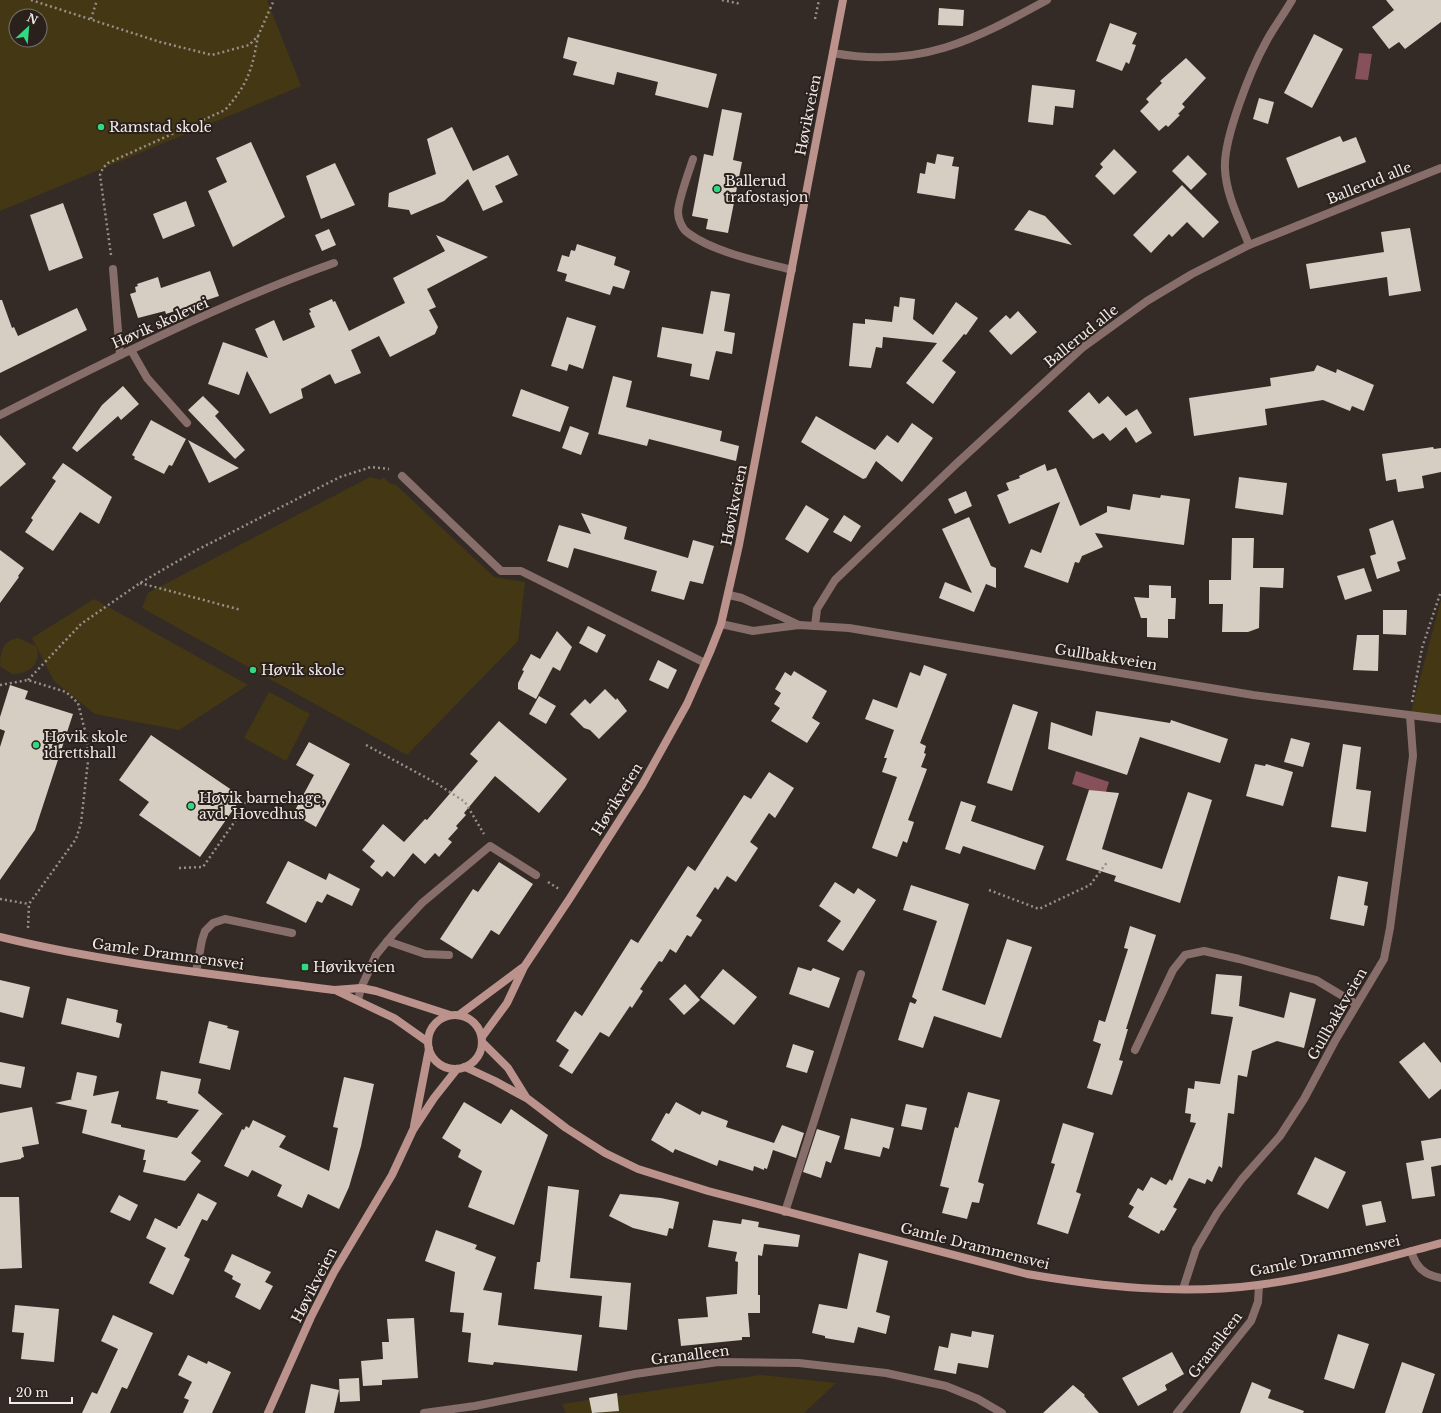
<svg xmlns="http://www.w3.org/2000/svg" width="1441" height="1413" font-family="'Libre Baskerville',serif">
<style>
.green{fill:#433813;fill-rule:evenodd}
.water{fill:#87515a}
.building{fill:#d6cec3}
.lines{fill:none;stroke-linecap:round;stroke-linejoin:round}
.path{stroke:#978f8b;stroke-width:2.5;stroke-dasharray:2 3;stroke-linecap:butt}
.lane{stroke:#876e6a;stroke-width:8}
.street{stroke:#876e6a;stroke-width:8}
.secondary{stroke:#bb938c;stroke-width:8}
.poi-dot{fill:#32d882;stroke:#2a211c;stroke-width:1.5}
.labels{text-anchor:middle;stroke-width:4;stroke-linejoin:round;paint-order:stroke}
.street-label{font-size:14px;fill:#f2ebe8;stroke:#2a211c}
.poi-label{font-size:14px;fill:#f2ebe8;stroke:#2a211c;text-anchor:start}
</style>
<rect width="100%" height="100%" fill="#342b26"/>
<g class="green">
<path d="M0,0h267l34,86 -301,125zM16,16h24v24h-24z"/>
<polygon points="370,477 380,480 384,477 389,483 396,485 494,577 525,582 518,641 407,755 142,608 148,593"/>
<polygon points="94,599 248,685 179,730 95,714 54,681 32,638"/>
<polygon points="1441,600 1441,719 1410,716"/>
<path d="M18,638l18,8c7,17 -8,29 -24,28l-12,-8c0,-14 3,-26 18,-28z"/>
<polygon points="269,692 310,714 286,761 244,738"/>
<polygon points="761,1375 836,1383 804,1413 566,1413 562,1404"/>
</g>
<g class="water">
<polygon points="1359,53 1372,54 1368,80 1355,79"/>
<polygon points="1076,771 1109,782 1105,795 1072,784"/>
</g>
<g class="building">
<polygon points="1386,0 1441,0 1441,22 1405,49 1399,42 1389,49 1372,27 1394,10"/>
<polygon points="939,8 964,10 963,26 938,25"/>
<polygon points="1110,23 1137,33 1132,44 1136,45 1129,64 1126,62 1122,71 1096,61"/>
<polygon points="1314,34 1343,49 1312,108 1284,93"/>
<polygon points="568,37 717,74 708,108 655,95 658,82 617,72 614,85 573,75 577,62 563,58"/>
<polygon points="1186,58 1206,78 1182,104 1185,107 1178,114 1180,115 1168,127 1166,125 1159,131 1140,111 1149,102 1146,99 1162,83 1160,81"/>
<polygon points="1032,85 1075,90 1073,108 1055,106 1053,125 1028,122"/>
<polygon points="1259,98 1274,102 1268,124 1253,119"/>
<polygon points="722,109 742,113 733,160 742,162 728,233 706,229 708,219 692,216 704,154 713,156"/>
<polygon points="452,127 473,171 508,155 518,175 495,186 503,202 483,211 468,179 444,201 411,215 409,210 388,207 389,193 436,174 427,139"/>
<polygon points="1340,136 1343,142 1356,137 1366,162 1298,188 1286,158"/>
<polygon points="251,142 285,217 233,247 208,191 227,182 216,158"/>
<polygon points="1114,149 1137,172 1114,195 1095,176 1103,167 1100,164"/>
<polygon points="937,154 954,157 952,166 959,167 955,199 917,193 920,173 925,174 927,162 935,164"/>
<polygon points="1188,155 1207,174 1191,190 1172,171"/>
<polygon points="335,163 355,205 321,219 306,176"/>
<polygon points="1182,185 1219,222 1203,238 1187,222 1172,237 1169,234 1151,253 1133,235"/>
<polygon points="186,201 195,226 163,239 153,214"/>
<polygon points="63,203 83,258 49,271 30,215"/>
<polygon points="1029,210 1045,216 1072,245 1014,230"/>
<polygon points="1410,228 1421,291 1389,296 1387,277 1310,289 1306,264 1384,252 1381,232"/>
<polygon points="329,229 336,245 322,251 315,235"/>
<polygon points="436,235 488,257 427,289 436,307 429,310 438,327 435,334 390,357 379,336 351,350 361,373 335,384 330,374 301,389 303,398 270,414 247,371 239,395 208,384 223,342 268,358 255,329 274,320 283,341 315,327 309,313 311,312 309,309 332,299 333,302 335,301 349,331 405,303 393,278 445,251"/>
<polygon points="577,244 616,257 614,265 630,271 624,289 613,286 610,295 565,281 567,274 557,271 562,255 569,257 571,250 575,251"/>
<polygon points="210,271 219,296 166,314 165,311 138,318 130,294 136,292 135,287 138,286 137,284 158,277 161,288"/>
<polygon points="711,291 730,294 724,331 735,333 732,354 716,351 709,380 690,376 692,364 657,357 662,327 703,334"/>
<polygon points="900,297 915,299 913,319 933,335 956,302 978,318 966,335 964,334 942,361 956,372 933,404 906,383 937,343 883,337 882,348 876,347 871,368 849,366 853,323 865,324 865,319 892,322 894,306 899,307"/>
<polygon points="0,300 2,300 12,328 14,327 18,336 77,308 87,330 0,373"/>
<polygon points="1018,311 1037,332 1011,355 989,331 1006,315 1010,319"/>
<polygon points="567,317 596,326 583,369 569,364 567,371 551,366"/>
<polygon points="1317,365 1336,373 1337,369 1374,385 1364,411 1352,406 1350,411 1323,400 1265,409 1267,425 1194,436 1189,398 1271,386 1270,378 1314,371"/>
<polygon points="613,376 632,381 626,407 722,431 720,441 739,446 736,461 649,439 647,446 598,434"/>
<polygon points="123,386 139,404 121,420 118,416 77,452 72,448 102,405"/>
<polygon points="521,389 569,407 560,432 512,416"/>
<polygon points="1089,392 1099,404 1108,396 1126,416 1137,409 1152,433 1136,443 1126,427 1110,441 1103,433 1093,439 1068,411"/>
<polygon points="203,396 219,412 215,416 245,450 235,459 188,410"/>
<polygon points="816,416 875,450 887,435 898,443 912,423 933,438 902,482 876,461 866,478 863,479 801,442"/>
<polygon points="151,420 186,439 172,466 169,465 164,474 134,459 135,457 132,455"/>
<polygon points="570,426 589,433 581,455 562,448"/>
<polygon points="0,435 26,464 0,487"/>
<polygon points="188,440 239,468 209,483"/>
<polygon points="1433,447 1434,449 1441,448 1441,472 1422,476 1424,488 1398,492 1396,479 1386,481 1382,454"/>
<polygon points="63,463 112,497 99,524 80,512 53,551 25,532 33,520 31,518 56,481 52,478"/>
<polygon points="1045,464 1047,471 1056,468 1080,526 1107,512 1107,506 1130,510 1133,494 1160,498 1161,495 1190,499 1184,545 1095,533 1103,547 1082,556 1079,563 1075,562 1068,583 1024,567 1031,549 1041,553 1060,502 1009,524 997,495 1009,490 1006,483 1020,478 1019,476"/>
<polygon points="1239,477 1287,483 1283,515 1235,508"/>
<polygon points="966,491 972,506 955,514 948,499"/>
<polygon points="806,505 829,519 808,553 785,539"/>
<polygon points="581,513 627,527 624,539 688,558 693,540 714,546 703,584 690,581 684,600 651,591 657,571 574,548 568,568 547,561 559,525 591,534"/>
<polygon points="844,515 861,526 851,542 833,532"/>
<polygon points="969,517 991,566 996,568 996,588 986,584 974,612 939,598 945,582 972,593 942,529"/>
<polygon points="1393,520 1406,559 1397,562 1400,571 1377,579 1370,556 1376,554 1369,529"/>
<polygon points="1232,538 1254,538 1253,568 1284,568 1283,588 1260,587 1259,628 1248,632 1222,632 1223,604 1209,604 1209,580 1231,580"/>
<polygon points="0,550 24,568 18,576 19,577 0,603"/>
<polygon points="1364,568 1372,591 1345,600 1337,576"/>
<polygon points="1149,585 1171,586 1171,598 1176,598 1175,619 1168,619 1168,638 1147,637 1147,618 1141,618 1134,597 1149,598"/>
<polygon points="1383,610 1407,610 1406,635 1383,634"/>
<polygon points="588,626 606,635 597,653 579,643"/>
<polygon points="557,631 572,647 560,671 553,667 536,699 518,689 518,683 524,671 522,670 531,654 540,659"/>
<polygon points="1357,635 1379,635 1378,671 1353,670"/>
<polygon points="658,660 677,670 668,689 649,680"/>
<polygon points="924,665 947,674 920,743 926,746 924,753 926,754 921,767 927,769 908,820 914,822 907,843 903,841 897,857 872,848 897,777 882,772 887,758 884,758 894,730 865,719 873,699 897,708 910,672 920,676"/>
<polygon points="794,671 827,691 812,718 820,723 807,743 771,721 780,708 774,704 781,693 775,689 785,672 791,676"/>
<polygon points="10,685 28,691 25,699 73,714 35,830 0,880 0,747 5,731 0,729 0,717"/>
<polygon points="605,689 616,700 617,698 627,711 599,739 590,730 584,728 570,714 585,699 590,704"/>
<polygon points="539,696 556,706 546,724 529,714"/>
<polygon points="1013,704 1038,712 1012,791 987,783"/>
<polygon points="1096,711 1170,723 1171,720 1228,739 1220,763 1140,737 1127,775 1048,749 1051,722 1092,736"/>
<polygon points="499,721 567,779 539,813 495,776 464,813 466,815 456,826 458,828 448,839 452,842 439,857 435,853 425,864 413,853 394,877 387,871 382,877 370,867 375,861 362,850 383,824 404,842 425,819 427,820 478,761 470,754"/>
<polygon points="151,735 242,797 200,857 139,815 149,802 119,780"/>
<polygon points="1291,738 1310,743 1303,767 1284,762"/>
<polygon points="309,742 350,764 316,827 293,814 314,775 296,765"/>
<polygon points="1343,744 1361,747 1356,789 1371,791 1366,832 1331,827"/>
<polygon points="1255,764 1265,766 1266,764 1293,772 1283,806 1246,796"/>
<polygon points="769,772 794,788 775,818 769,813 750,842 758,848 736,882 727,876 718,890 715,887 696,916 702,920 691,937 687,935 676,953 670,949 662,962 659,961 640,989 643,991 632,1008 630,1006 609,1037 600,1032 572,1074 559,1066 569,1050 556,1041 575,1011 582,1016 631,939 638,943 688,866 695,871 744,795 751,799"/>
<polygon points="1089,790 1119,793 1102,849 1162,869 1188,792 1212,800 1180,903 1114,881 1116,876 1066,860"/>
<polygon points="961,801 976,806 971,821 1044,846 1035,870 963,846 960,854 945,849"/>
<polygon points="288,861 326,880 329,873 360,889 352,906 327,894 322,903 317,901 306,923 266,903"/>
<polygon points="499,862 533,884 499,935 491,930 472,959 440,939 473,889 478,892"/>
<polygon points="1338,876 1368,882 1364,905 1368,906 1364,926 1330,919"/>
<polygon points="835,882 854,894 858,888 876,900 843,951 827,941 841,921 819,906"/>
<polygon points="911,885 969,904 942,990 985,1005 1007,939 1032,947 1001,1038 934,1016 923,1048 898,1040 910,1002 915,1004 917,1000 912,997 937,921 903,910"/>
<polygon points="1130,926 1156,935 1126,1029 1128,1029 1119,1060 1123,1061 1112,1095 1087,1088 1101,1044 1093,1041 1099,1020 1105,1022 1128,949 1124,948"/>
<polygon points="798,967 811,971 813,968 840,978 829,1008 789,994"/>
<polygon points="723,969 757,997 734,1025 700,997"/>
<polygon points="1216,974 1242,976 1239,1006 1284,1018 1290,992 1316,999 1304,1048 1277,1041 1252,1051 1247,1077 1238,1075 1234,1114 1228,1113 1222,1168 1219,1166 1212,1182 1207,1179 1205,1184 1189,1178 1173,1207 1177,1209 1167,1226 1164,1231 1161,1230 1159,1234 1128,1217 1134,1207 1129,1204 1138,1188 1143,1191 1151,1177 1166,1185 1170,1179 1172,1181 1196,1123 1190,1122 1191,1114 1185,1113 1188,1088 1194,1089 1195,1081 1220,1084 1233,1017 1211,1014"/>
<polygon points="0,980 30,987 23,1018 0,1012"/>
<polygon points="685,984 700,1000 684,1015 669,999"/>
<polygon points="67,998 118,1010 116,1022 122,1024 119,1038 61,1024"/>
<polygon points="209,1021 228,1026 227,1028 239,1031 230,1070 199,1063"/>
<polygon points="1424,1042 1441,1063 1441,1089 1429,1099 1399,1062"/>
<polygon points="793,1044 814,1051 807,1073 786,1067"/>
<polygon points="0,1062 25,1067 21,1088 0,1084"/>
<polygon points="161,1071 201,1079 198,1093 224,1115 222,1114 191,1153 201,1161 185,1181 143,1172 146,1160 143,1160 145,1150 82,1133 87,1110 55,1103 73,1099 71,1099 77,1072 97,1076 93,1096 119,1091 111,1123 121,1125 121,1127 177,1138 199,1110 167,1103 168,1101 156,1099"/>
<polygon points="344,1077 374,1084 361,1146 349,1187 339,1209 308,1194 302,1208 277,1196 282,1185 252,1170 248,1177 224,1166 242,1129 244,1130 246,1126 249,1128 253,1120 286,1136 279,1147 329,1171 338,1128 333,1127"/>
<polygon points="968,1092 1000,1100 978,1182 984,1184 979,1203 972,1202 967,1219 942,1213 949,1188 940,1186 955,1127 958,1128"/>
<polygon points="464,1102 501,1124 511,1109 548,1135 514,1225 468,1207 482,1171 458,1157 461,1150 442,1138"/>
<polygon points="676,1102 700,1115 702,1111 728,1121 726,1127 774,1143 782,1125 804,1133 796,1158 773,1150 767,1169 764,1168 764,1170 754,1166 753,1171 719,1160 717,1166 675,1149 673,1153 651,1140 666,1113 669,1114"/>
<polygon points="906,1104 927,1108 922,1130 901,1126"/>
<polygon points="32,1107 39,1144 22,1147 24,1157 21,1158 21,1159 0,1163 0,1113"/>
<polygon points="851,1118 894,1128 889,1149 883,1147 880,1157 844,1149"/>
<polygon points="1063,1123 1094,1133 1076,1192 1081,1194 1068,1234 1037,1224 1055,1164 1051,1163"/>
<polygon points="817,1129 840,1136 831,1163 826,1161 821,1178 803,1172"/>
<polygon points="1441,1138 1441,1165 1431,1167 1435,1196 1412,1199 1406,1163 1424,1160 1421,1141"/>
<polygon points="1315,1157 1346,1172 1328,1209 1297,1194"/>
<polygon points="548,1186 579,1190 570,1278 631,1283 627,1330 599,1327 602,1296 534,1289 537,1262 540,1262"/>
<polygon points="198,1193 217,1203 207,1221 202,1219 184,1256 190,1259 173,1295 149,1283 166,1248 146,1238 155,1218 177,1229 178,1226 180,1226"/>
<polygon points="620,1194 661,1198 679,1202 673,1229 669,1228 667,1236 633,1228 609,1216"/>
<polygon points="119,1195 138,1205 130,1221 110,1212"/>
<polygon points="0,1197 19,1197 22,1268 0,1269"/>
<polygon points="1381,1201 1386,1222 1366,1226 1362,1205"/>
<polygon points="742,1219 759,1222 758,1227 800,1235 798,1247 764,1244 762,1256 758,1255 758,1295 760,1295 760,1313 748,1313 750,1337 742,1337 742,1340 681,1346 678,1319 708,1317 706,1297 737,1294 738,1262 735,1261 737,1252 708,1247 713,1220 741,1224"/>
<polygon points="436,1230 477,1245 475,1249 496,1257 483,1290 502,1293 498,1325 582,1335 577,1371 494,1362 493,1365 468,1362 471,1333 462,1332 464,1313 450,1312 455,1272 425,1261"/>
<polygon points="859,1253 888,1261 876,1312 890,1316 886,1334 858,1327 854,1343 825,1338 825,1336 812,1333 819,1304 847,1309"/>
<polygon points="232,1254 271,1272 265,1282 273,1286 260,1310 235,1297 241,1284 232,1279 233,1276 224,1271"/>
<polygon points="15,1305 59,1309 54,1362 21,1359 24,1333 12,1332"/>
<polygon points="113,1315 153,1333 127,1389 122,1387 110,1413 82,1413 92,1392 97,1394 118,1349 101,1341"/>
<polygon points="414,1318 418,1378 382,1380 382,1385 363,1386 361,1361 383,1359 382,1342 389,1342 387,1319"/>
<polygon points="972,1331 994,1335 988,1368 958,1363 956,1374 934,1370 939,1346 948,1348 951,1333 971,1337"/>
<polygon points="1338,1334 1369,1344 1354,1389 1324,1379"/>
<polygon points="1172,1352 1184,1374 1165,1385 1167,1390 1138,1406 1122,1378"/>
<polygon points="188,1355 207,1364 208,1361 231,1372 212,1413 183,1413 189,1400 184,1398 192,1382 178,1375"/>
<polygon points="1402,1362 1435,1374 1422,1413 1385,1413"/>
<polygon points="359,1378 360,1401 340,1402 339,1379"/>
<polygon points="1252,1382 1271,1390 1268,1398 1304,1411 1303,1413 1240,1413"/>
<polygon points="311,1384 339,1390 334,1413 305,1413"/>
<polygon points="1073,1385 1085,1395 1084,1396 1099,1413 1043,1413"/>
<polygon points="617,1393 619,1411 592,1413 589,1398"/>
</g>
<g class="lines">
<g class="path">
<polyline points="31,0 160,42 212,55 249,45 258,36 274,0"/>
<polyline points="722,0 741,4"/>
<polyline points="91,19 97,0"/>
<polyline points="815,19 819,0"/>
<path d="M111,255l-11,-80 3,-7 5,-5 117,-53c23,-26 27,-40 33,-74"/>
<polyline points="140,583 241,610"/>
<polyline points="28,680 81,624 140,583 197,550 340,477 371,467 389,469"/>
<polyline points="0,685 28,680 66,692 78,703 87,739 88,761 81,823 76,839 29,904 28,928"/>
<polyline points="1412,702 1422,648 1441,591"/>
<polyline points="366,745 436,783 465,802 484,834"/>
<polyline points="179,868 203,867 242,811 251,791"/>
<polyline points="548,882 559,889"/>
<polyline points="989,890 1039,909 1090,885 1108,861"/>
<polyline points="0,899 29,904"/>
</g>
<g class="lane">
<path d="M693,159c-4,12 -15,42 -15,53 0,7 4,17 10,21 25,19 73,29 104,37"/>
<polyline points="113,269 120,355"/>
<polyline points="131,350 147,378 187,423"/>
<polyline points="402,476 501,571 521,571 705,663"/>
<polyline points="387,941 425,954 449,955"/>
<polyline points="196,972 202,940 205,931 213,923 225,919 292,933"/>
<polyline points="358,1000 361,988 376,955 394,933 422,903 490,846 536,875"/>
<polyline points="1135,1050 1173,970 1185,955 1204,951 1239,959 1316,980 1356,1004"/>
<polyline points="785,1212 861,974"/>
</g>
<g class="street">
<path d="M833,53c87,16 141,-13 214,-53"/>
<path d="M1249,245c-9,-24 -23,-50 -24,-76 -2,-30 26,-100 41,-127 8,-15 18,-28 26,-42"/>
<path d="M0,415c109,-55 219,-111 334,-152"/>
<polyline points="729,595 742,598 799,625"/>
<polyline points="721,624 753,631 799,625 849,628 1253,695 1441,719"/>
<polyline points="815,626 817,609 835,580 955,465 1082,348 1147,301 1192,274 1249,245 1441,168"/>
<path d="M1411,1251c5,16 13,24 30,27"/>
<polyline points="1183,1289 1196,1249 1217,1213 1242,1179 1280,1136 1304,1099 1335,1041 1384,959 1390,928 1413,756 1410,716"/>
<polyline points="424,1413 475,1406 635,1374 718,1362 799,1363 886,1373 946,1386 978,1399 1002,1413"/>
<polyline points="1177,1413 1251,1321 1258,1302 1259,1285"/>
</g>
<g class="secondary">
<path d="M0,937c110,27 222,38 334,53l27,-2 15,3 74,24"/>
<polyline points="337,991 394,1018 428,1042"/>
<polyline points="459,1015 522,968"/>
<circle cx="455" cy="1042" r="27"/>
<polyline points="482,1037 507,1003 524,967 570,898 642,785 687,704 710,652 721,624 739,545 843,0"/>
<polyline points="482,1042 508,1068 526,1097"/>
<path d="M465,1067l30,14 33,18 38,29 39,25 33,16 70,22 319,83c76,13 155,21 231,11 62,-8 123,-26 183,-42"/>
<polyline points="414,1126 429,1049"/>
<polyline points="268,1413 311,1317 334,1272 392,1175 413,1130 434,1098 457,1069"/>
</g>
</g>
<g class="poi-dot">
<circle cx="101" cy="127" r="4"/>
<circle cx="717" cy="189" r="4"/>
<circle cx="253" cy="670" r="4"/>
<circle cx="36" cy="745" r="4"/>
<circle cx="191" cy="806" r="4"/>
<rect x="301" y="963" width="8" height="8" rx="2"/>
</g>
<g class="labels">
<g class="street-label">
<text transform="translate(808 115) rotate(-79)" y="5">Høvikveien</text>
<text transform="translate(1369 183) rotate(-22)" y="5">Ballerud alle</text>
<text transform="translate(160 323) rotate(-24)" y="5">Høvik skolevei</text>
<text transform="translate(1081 336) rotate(-39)" y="5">Ballerud alle</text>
<text transform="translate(734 505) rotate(-79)" y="5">Høvikveien</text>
<text transform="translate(1106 657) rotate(9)" y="5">Gullbakkveien</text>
<text transform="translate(617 799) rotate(-58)" y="5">Høvikveien</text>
<text transform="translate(168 954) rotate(8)" y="5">Gamle Drammensvei</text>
<text transform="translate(1337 1014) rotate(-60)" y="5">Gullbakkveien</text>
<text transform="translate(975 1246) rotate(14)" y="5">Gamle Drammensvei</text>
<text transform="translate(1325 1256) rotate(-12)" y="5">Gamle Drammensvei</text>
<text transform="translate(314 1285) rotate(-63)" y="5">Høvikveien</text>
<text transform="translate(1215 1345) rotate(-53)" y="5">Granalleen</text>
<text transform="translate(690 1355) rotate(-7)" y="5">Granalleen</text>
</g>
<g class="poi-label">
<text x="109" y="132">Ramstad skole</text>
<text x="725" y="186">Ballerud<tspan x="725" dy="16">trafostasjon</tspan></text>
<text x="261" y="675">Høvik skole</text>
<text x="44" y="742">Høvik skole<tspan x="44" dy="16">idrettshall</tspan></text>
<text x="199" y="803">Høvik barnehage,<tspan x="199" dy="16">avd. Hovedhus</tspan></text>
<text x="313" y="972">Høvikveien</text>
</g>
</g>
<g transform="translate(28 28) rotate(26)"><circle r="19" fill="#2a211c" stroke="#7a726e"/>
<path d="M0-3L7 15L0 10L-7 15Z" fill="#32d882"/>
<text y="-6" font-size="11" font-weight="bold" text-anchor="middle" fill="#f2ebe8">N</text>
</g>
<path d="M10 1397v6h62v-6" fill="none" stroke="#f2ebe8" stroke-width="2"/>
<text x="16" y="1397" font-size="12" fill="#f2ebe8" stroke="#2a211c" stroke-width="3" paint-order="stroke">20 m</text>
</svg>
